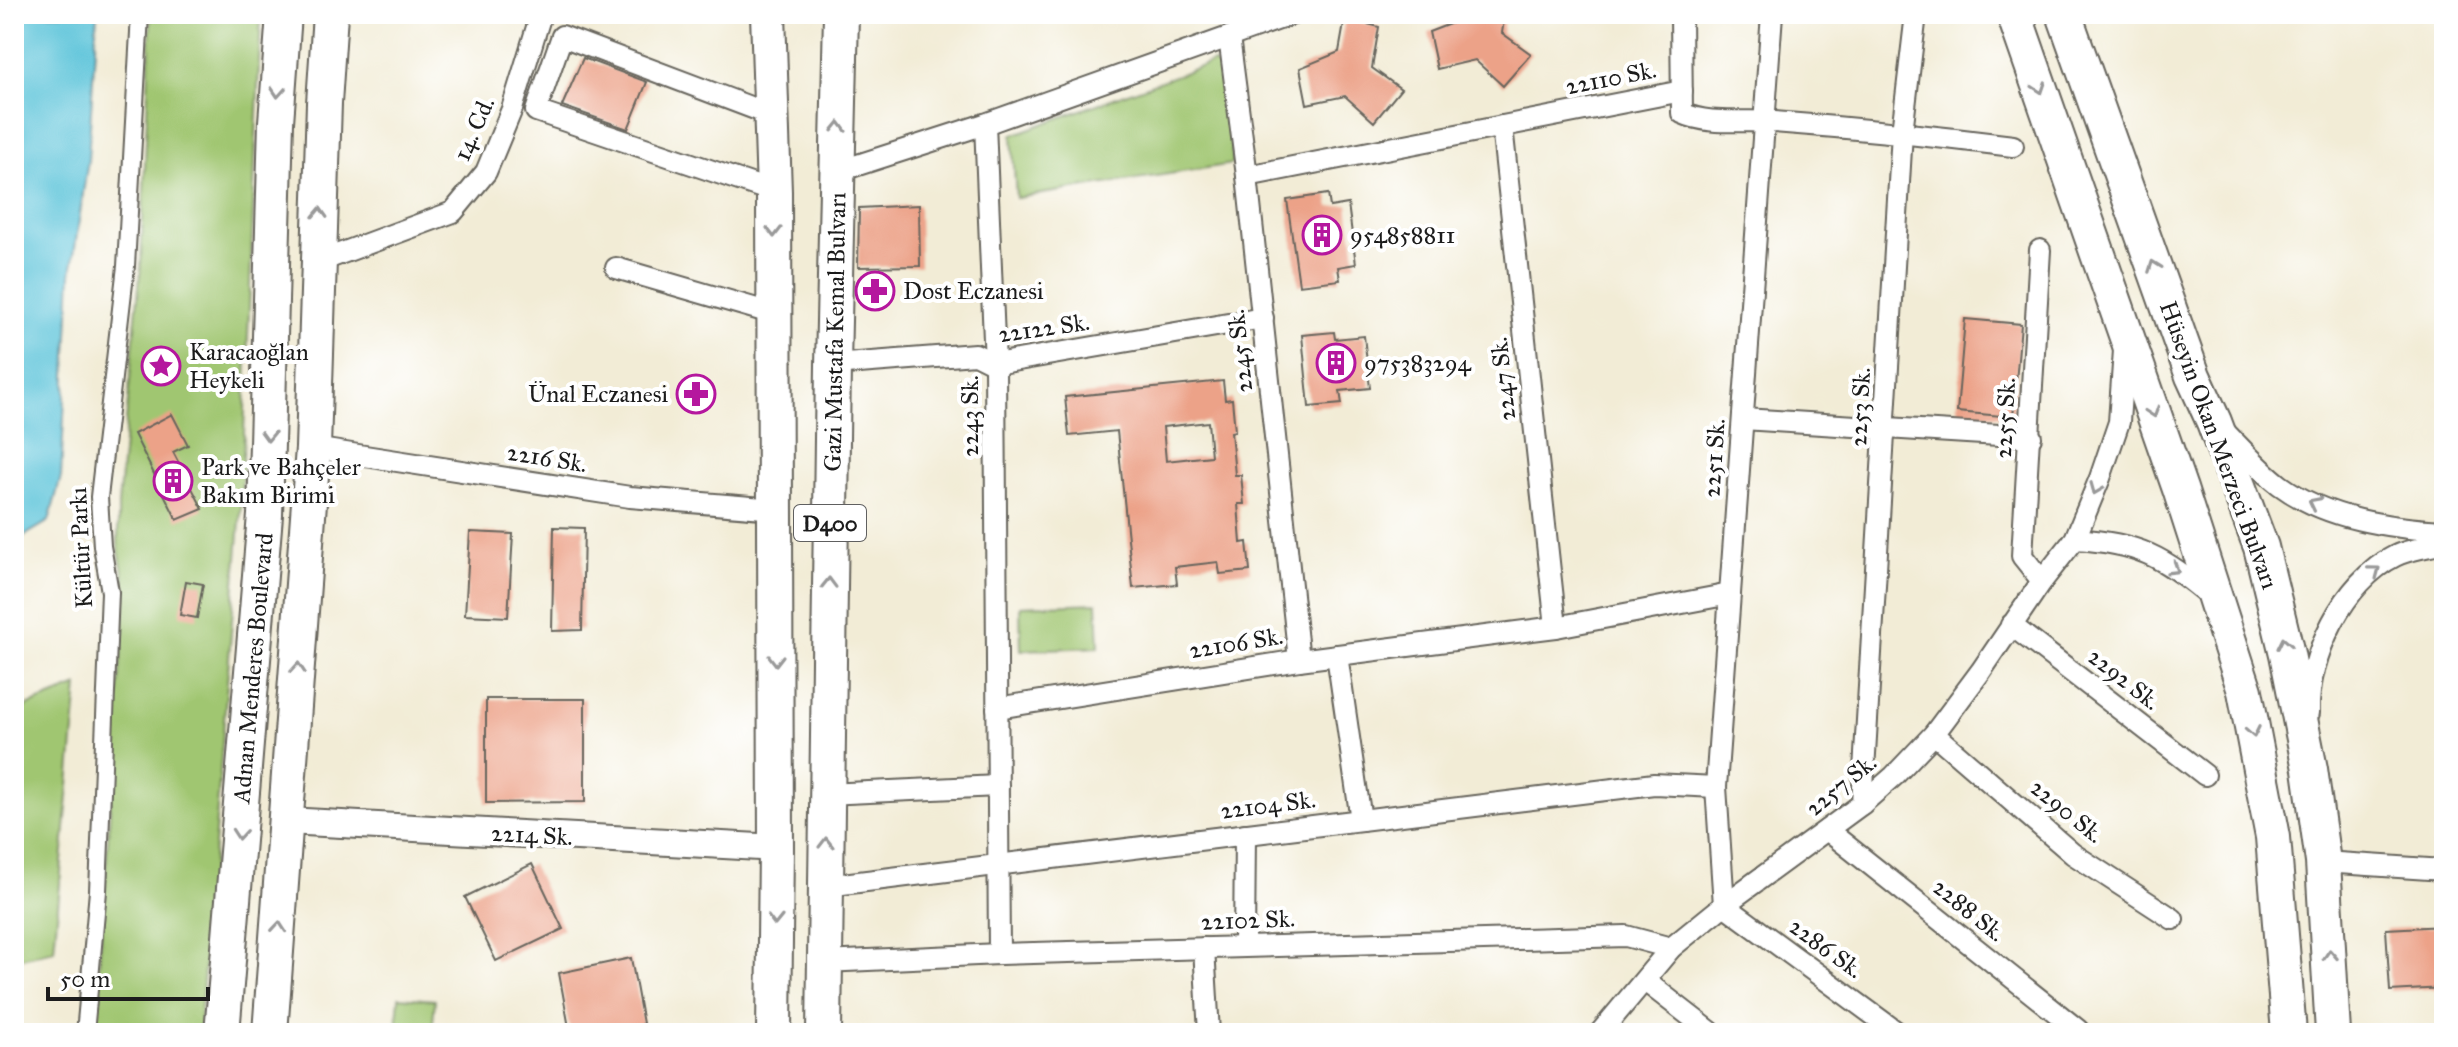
<svg xmlns="http://www.w3.org/2000/svg" width="2458" height="1047" font-family="'IM FELL Great Primer',serif">
<style>
.green{fill:#a0c671;stroke:#5e7146;stroke-width:2}
.water{fill:#5ec5da;stroke:#3d707b;stroke-width:2}
.building{fill:#eca288;fill-rule:evenodd}
.lines{fill:none;stroke-linecap:round;stroke-linejoin:round}
.pedestrian-casing{stroke:#67655d;stroke-width:20}
.minor-casing{stroke:#67655d;stroke-width:24}
.tertiary-casing{stroke:#67655d;stroke-width:30}
.primary-casing{stroke:#67655d;stroke-width:38}
.trunk-casing{stroke:#67655d;stroke-width:38}
.pedestrian{stroke:#fff;stroke-width:16}
.minor{stroke:#fff;stroke-width:20}
.tertiary{stroke:#fff;stroke-width:26}
.primary{stroke:#fff;stroke-width:34}
.trunk{stroke:#fff;stroke-width:34}
.oneway{stroke:#999}
.labels{text-anchor:middle;stroke-width:8;stroke-linejoin:round;paint-order:stroke}
.shield{fill:#fff;stroke:#606060;stroke-width:2}
.shield-label{font-size:22px;font-weight:bold;fill:#1c1c1c}
.street-label{font-size:24px;fill:#1c1c1c;stroke:#fff}
.poi-label{font-size:24px;fill:#1c1c1c;stroke:#fff;text-anchor:start}
</style>
<rect width="100%" height="100%" fill="#fff"/>
<filter id="ink" filterUnits="userSpaceOnUse"><feTurbulence type="fractalNoise" baseFrequency=".0125" numOctaves="2"/><feDisplacementMap in="SourceGraphic" scale="16" xChannelSelector="R" yChannelSelector="G"/><feConvolveMatrix kernelMatrix="1 2 1 2 8 2 1 2 1" color-interpolation-filters="sRGB"/></filter>
<filter id="wash" filterUnits="userSpaceOnUse"><feTurbulence type="fractalNoise" baseFrequency=".006" numOctaves="4" result="noise"/><feDisplacementMap in="SourceGraphic" scale="32" xChannelSelector="R" yChannelSelector="G"/><feGaussianBlur stdDeviation="1.8" result="paint"/><feColorMatrix in="noise" values="0 0 0 0 0 0 0 0 0 0 0 0 0 0 0 0 0 1.4 0 .05"/><feComposite in="paint" operator="in"/></filter>
<g filter="url(#wash)">
<rect width="100%" height="100%" fill="#f2ecd6"/>
<g class="green">
<polygon points="151,14 261,14 241,508 199,1033 94,1033 126,589 118,546 118,505 141,265"/>
<polygon points="1213,62 1223,69 1233,164 1016,198 1012,135"/>
<polygon points="1097,603 1099,647 1021,650 1020,606"/>
<polygon points="78,686 54,950 14,960 14,711"/>
<polygon points="399,997 435,1000 432,1033 396,1033"/>
</g>
<polygon class="water" points="14,14 97,14 88,160 71,274 61,477 49,521 14,542"/>
<g id="blocks">
<g class="building">
<polygon points="1469,14 1505,14 1502,33 1531,54 1503,86 1475,60 1437,69 1429,32 1468,17"/>
<polygon points="1345,18 1379,27 1372,68 1401,89 1374,122 1345,96 1307,104 1300,68 1339,52"/>
<polygon points="583,58 647,82 628,129 562,106"/>
<polygon points="1328,194 1330,207 1348,204 1356,264 1338,267 1340,280 1299,285 1287,200"/>
<polygon points="919,205 920,266 858,267 859,208"/>
<polygon points="1965,319 2021,324 2013,417 1957,412"/>
<polygon points="1334,332 1335,339 1364,336 1370,388 1340,391 1342,404 1309,407 1302,335"/>
<path d="M1223,381l2,19 7,-1 3,32 -4,1 4,43h6l3,29h-6l3,39 6,-1 3,29 -30,3 -2,-12 -43,5 2,17 -44,4 -16,-157 -48,5 -4,-39zM1208,422l3,34 -45,5 -3,-34z"/>
<polygon points="172,414 188,445 173,452 203,509 177,520 134,434"/>
<polygon points="554,527 584,528 582,630 552,631"/>
<polygon points="470,532 513,534 508,617 465,615"/>
<polygon points="186,581 203,584 197,618 180,615"/>
<polygon points="486,699 585,699 585,802 486,803"/>
<polygon points="532,864 563,929 496,961 465,897"/>
<polygon points="2444,926 2444,988 2390,991 2386,929"/>
<polygon points="631,958 644,1029 623,1033 570,1033 559,973"/>
</g>
</g>
</g>
<g filter="url(#ink)">
<use href="#blocks" fill-opacity="0" stroke="#67655d" stroke-width="2"/>
<g class="lines">
<defs>
<polyline id="pedestrian" points="85,1033 98,891 110,592 102,546 99,497 126,266 140,14"/>
<g id="minor">
<path d="M1681,14l1,99c28,13 61,6 92,9 80,6 160,14 239,24"/>
<polyline points="1229,37 1247,176 1299,660"/>
<polyline points="771,115 562,36 536,111 774,192"/>
<polyline points="985,124 995,364 999,954"/>
<polyline points="1502,126 1556,627"/>
<polyline points="839,171 985,124 1293,14"/>
<polyline points="1247,176 1682,91"/>
<polyline points="2040,250 2022,556 2042,581"/>
<polyline points="318,262 453,212 486,172 512,109 541,14"/>
<polyline points="616,268 774,314"/>
<polyline points="833,365 975,354 995,364 1263,318"/>
<polyline points="1743,419 2031,437"/>
<path d="M2223,430c18,18 37,40 57,55 46,34 110,43 164,46"/>
<polyline points="313,448 630,497 775,509"/>
<path d="M2075,539c64,4 87,17 136,58"/>
<polyline points="2011,625 2205,775"/>
<polyline points="1337,655 1361,820"/>
<polyline points="997,708 1299,660 1556,627 1730,594"/>
<path d="M2309,713c-2,-56 35,-132 86,-157 14,-7 34,-9 49,-13"/>
<polyline points="1934,734 2073,854 2173,919"/>
<polyline points="826,794 998,786"/>
<polyline points="1862,804 1902,132 1916,14"/>
<polyline points="1827,830 2078,1030"/>
<polyline points="2323,862 2444,870"/>
<polyline points="826,886 1654,784 1716,787"/>
<polyline points="1724,905 1716,787 1772,14"/>
<polyline points="1724,905 1898,1033"/>
<polyline points="1244,946 1245,834"/>
<polyline points="1204,948 1209,1033"/>
<polyline points="824,962 999,954 1626,936 1671,948"/>
<polyline points="1645,981 1712,1033"/>
<polyline points="1600,1033 1671,948 1724,905 1862,804 1894,776 1934,734 1981,671 2042,581 2075,539 2100,478 2119,422 2124,350"/>
</g>
<polyline id="tertiary" points="287,821 776,848"/>
<g id="primary">
<polyline points="2014,14 2180,489 2245,691 2273,837 2289,1033"/>
<polyline points="2064,14 2193,376 2214,422 2261,547 2287,654 2310,769 2323,862 2333,1033"/>
<polyline points="222,1033 265,515 276,122 284,14"/>
<polyline points="270,1033 313,448 324,103 330,14"/>
</g>
<g id="trunk">
<polyline points="768,14 774,192 776,848 774,1033"/>
<polyline points="824,1033 833,365 841,14"/>
</g>
</defs>
<use href="#pedestrian" class="pedestrian-casing"/>
<use href="#minor" class="minor-casing"/>
<use href="#tertiary" class="tertiary-casing"/>
<use href="#primary" class="primary-casing"/>
<use href="#trunk" class="trunk-casing"/>
<use href="#pedestrian" class="pedestrian"/>
<use href="#minor" class="minor"/>
<use href="#tertiary" class="tertiary"/>
<use href="#primary" class="primary"/>
<use href="#trunk" class="trunk"/>
</g>
<defs><path id="oneway-chevron" d="M-2-3.5L2.5 0L-2 3.5" fill="none" stroke-width="1.6" stroke-linecap="round" stroke-linejoin="round" transform="scale(2)"/></defs>
<g class="oneway">
<use href="#oneway-chevron" transform="translate(2040 88) rotate(71)"/>
<use href="#oneway-chevron" transform="translate(278 92) rotate(94)"/>
<use href="#oneway-chevron" transform="translate(839 127) rotate(-89)"/>
<use href="#oneway-chevron" transform="translate(320 213) rotate(-88)"/>
<use href="#oneway-chevron" transform="translate(774 232) rotate(90)"/>
<use href="#oneway-chevron" transform="translate(2154 266) rotate(-110)"/>
<use href="#oneway-chevron" transform="translate(2153 412) rotate(71)"/>
<use href="#oneway-chevron" transform="translate(268 436) rotate(92)"/>
<use href="#oneway-chevron" transform="translate(2096 489) rotate(112)"/>
<use href="#oneway-chevron" transform="translate(2314 503) rotate(-153)"/>
<use href="#oneway-chevron" transform="translate(2174 569) rotate(32)"/>
<use href="#oneway-chevron" transform="translate(2375 571) rotate(-37)"/>
<use href="#oneway-chevron" transform="translate(829 583) rotate(-89)"/>
<use href="#oneway-chevron" transform="translate(2284 643) rotate(-102)"/>
<use href="#oneway-chevron" transform="translate(776 660) rotate(90)"/>
<use href="#oneway-chevron" transform="translate(298 668) rotate(-86)"/>
<use href="#oneway-chevron" transform="translate(2253 732) rotate(79)"/>
<use href="#oneway-chevron" transform="translate(239 834) rotate(95)"/>
<use href="#oneway-chevron" transform="translate(826 843) rotate(-90)"/>
<use href="#oneway-chevron" transform="translate(775 920) rotate(91)"/>
<use href="#oneway-chevron" transform="translate(279 927) rotate(-85)"/>
<use href="#oneway-chevron" transform="translate(2330 955) rotate(-93)"/>
</g>
</g>
<defs>
<symbol id="building-ring" viewBox="-11 -11 22 22"><circle r="9.5" fill="#fff" stroke="#b5179e" stroke-width="1.5"/><path d="M-4-6H4V6H1V3H-1V6H-4ZM-2.5-4.3h1.7v1.8h-1.7ZM.8-4.3h1.7v1.8H.8ZM-2.5-1h1.7V.8h-1.7ZM.8-1h1.7V.8H.8Z" fill="#b5179e"/></symbol>
<symbol id="pharmacy-ring" viewBox="-11 -11 22 22"><circle r="9.5" fill="#fff" stroke="#b5179e" stroke-width="1.5"/><path d="M-2-6h4v4h4v4h-4v4h-4v-4h-4v-4h4Z" fill="#b5179e"/></symbol>
<symbol id="sight-ring" viewBox="-11 -11 22 22"><circle r="9.5" fill="#fff" stroke="#b5179e" stroke-width="1.5"/><path d="M0-6L1.8-2.2L6-1.7L2.9 1.2L3.7 5.4L0 3.3L-3.7 5.4L-2.9 1.2L-6-1.7L-1.8-2.2Z" fill="#b5179e"/></symbol>
</defs>
<g fill-rule="evenodd">
<use href="#building-ring" x="1300" y="213" width="44" height="44"/>
<use href="#pharmacy-ring" x="853" y="269" width="44" height="44"/>
<use href="#building-ring" x="1314" y="341" width="44" height="44"/>
<use href="#sight-ring" x="139" y="344" width="44" height="44"/>
<use href="#pharmacy-ring" x="674" y="372" width="44" height="44"/>
<use href="#building-ring" x="151" y="459" width="44" height="44"/>
</g>
<g class="labels">
<rect class="shield" x="794" y="505" width="72" height="36" rx="6"/>
<g class="shield-label">
<text x="830" y="531">D400</text>
</g>
<g class="street-label">
<text transform="translate(1611 78) rotate(-11)" y="8">22110 Sk.</text>
<text transform="translate(474 129) rotate(-66)" y="8">14. Cd.</text>
<text transform="translate(1044 328) rotate(-8)" y="8">22122 Sk.</text>
<text transform="translate(835 332) rotate(-89)" y="8">Gazi Mustafa Kemal Bulvarı</text>
<text transform="translate(1240 351) rotate(-96)" y="8">2245 Sk.</text>
<text transform="translate(1503 379) rotate(-96)" y="8">2247 Sk.</text>
<text transform="translate(1860 407) rotate(-87)" y="8">2253 Sk.</text>
<text transform="translate(970 416) rotate(-90)" y="8">2243 Sk.</text>
<text transform="translate(2005 418) rotate(-87)" y="8">2255 Sk.</text>
<text transform="translate(2219 445) rotate(70)" y="8">Hüseyin Okan Merzeci Bulvarı</text>
<text transform="translate(547 458) rotate(9)" y="8">2216 Sk.</text>
<text transform="translate(1714 458) rotate(-86)" y="8">2251 Sk.</text>
<text transform="translate(81 548) rotate(-93)" y="8">Kültür Parkı</text>
<text transform="translate(1236 643) rotate(-9)" y="8">22106 Sk.</text>
<text transform="translate(253 668) rotate(-85)" y="8">Adnan Menderes Boulevard</text>
<text transform="translate(2124 679) rotate(38)" y="8">2292 Sk.</text>
<text transform="translate(1841 785) rotate(-39)" y="8">2257 Sk.</text>
<text transform="translate(1268 805) rotate(-7)" y="8">22104 Sk.</text>
<text transform="translate(2067 811) rotate(39)" y="8">2290 Sk.</text>
<text transform="translate(532 835) rotate(3)" y="8">2214 Sk.</text>
<text transform="translate(1969 910) rotate(39)" y="8">2288 Sk.</text>
<text transform="translate(1248 920) rotate(-2)" y="8">22102 Sk.</text>
<text transform="translate(1826 948) rotate(36)" y="8">2286 Sk.</text>
</g>
<g class="poi-label">
<text x="1350" y="243">954858811</text>
<text x="903" y="299">Dost Eczanesi</text>
<text x="189" y="360">Karacaoğlan<tspan x="189" dy="28">Heykeli</tspan></text>
<text x="1364" y="371">975383294</text>
<text x="668" y="402" text-anchor="end">Ünal Eczanesi</text>
<text x="201" y="475">Park ve Bahçeler<tspan x="201" dy="28">Bakım Birimi</tspan></text>
</g>
</g>
<rect width="2458" height="1047" fill="none" stroke="#fff" stroke-width="48"/>
<path d="M48 987v12h160v-12" fill="none" stroke="#1c1c1c" stroke-width="4"/>
<text x="60" y="987" font-size="24" fill="#1c1c1c" stroke="#ffffff" stroke-width="6" paint-order="stroke">50 m</text>
</svg>
